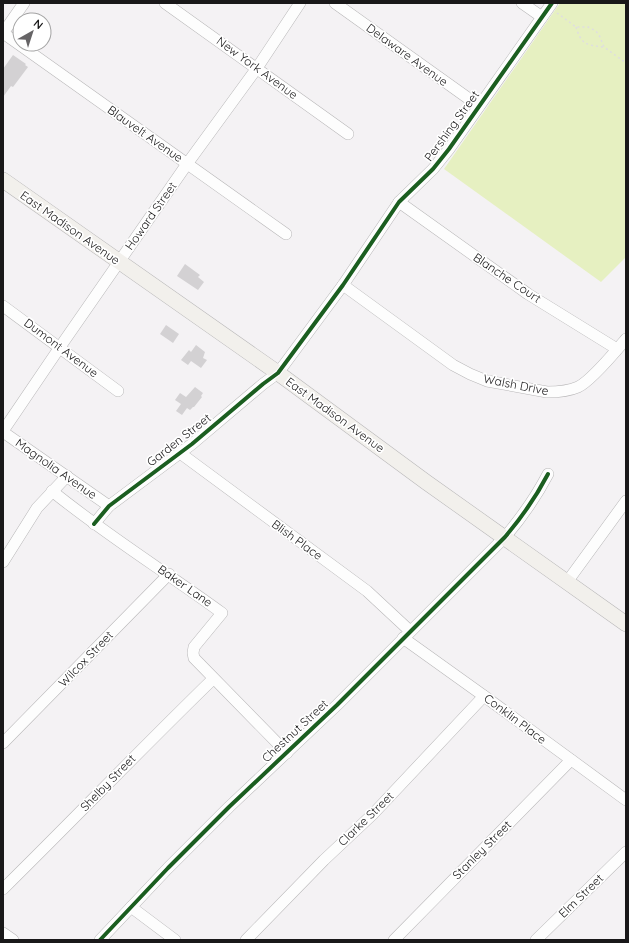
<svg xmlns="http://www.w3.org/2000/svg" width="629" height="943" font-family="Quicksand,sans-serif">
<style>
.green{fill:#e6f0c1}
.building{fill:#d3d1d3}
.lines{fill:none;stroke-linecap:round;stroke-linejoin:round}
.minor-casing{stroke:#b8b7b8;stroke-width:12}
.secondary-casing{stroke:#b8b7b8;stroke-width:16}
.path{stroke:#dfdedf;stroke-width:1.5;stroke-dasharray:2 3;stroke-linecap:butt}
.minor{stroke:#fdfdfd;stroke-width:11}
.secondary{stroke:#f2f0ec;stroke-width:15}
.cycleway-casing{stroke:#fff;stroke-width:6}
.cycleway{stroke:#1b5e20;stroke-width:4}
.labels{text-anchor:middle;stroke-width:3.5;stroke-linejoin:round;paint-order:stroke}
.street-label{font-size:12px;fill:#191819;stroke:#fff}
</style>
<rect width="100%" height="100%" fill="#f4f2f4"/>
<polygon class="green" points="560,3 626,3 626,257 601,282 444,169"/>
<g class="building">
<polygon points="13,55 26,64 25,65 28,67 13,87 11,86 3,97 3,69"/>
<polygon points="185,264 200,275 198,277 204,282 198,290 177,276"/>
<polygon points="166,325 179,334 173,343 160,334"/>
<polygon points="196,345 205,352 203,358 207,360 201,368 191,361 188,365 181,360 189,350 191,352"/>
<polygon points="195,387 203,393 201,396 202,397 194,407 193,407 190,410 187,408 182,415 176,411 181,404 175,400 180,393 186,397"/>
</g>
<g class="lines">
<defs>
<g id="minor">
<polyline points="165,3 348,134"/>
<polyline points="335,3 479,106"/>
<polyline points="522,3 542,17"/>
<polyline points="3,33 286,234"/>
<polyline points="3,33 24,3"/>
<polyline points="399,202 528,294 617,349"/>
<path d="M343,285l110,80 17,9 17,7 60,11c10,0 22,-1 31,-5 13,-6 37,-35 48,-48"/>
<polyline points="3,306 118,391"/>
<polyline points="3,431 60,347 187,164 257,68 300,3"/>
<polyline points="3,432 109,506"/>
<polyline points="180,453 367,591 410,631"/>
<path d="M52,491c54,44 114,81 170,122l-28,34 -1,6 1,5 93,95"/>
<polyline points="94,524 109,506 192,444 263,384 278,373 343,285 399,202 433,169 449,149 552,3"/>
<polyline points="3,562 37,508 67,476"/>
<polyline points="567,582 626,501"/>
<polyline points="403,638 484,696 626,800"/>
<polyline points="3,743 169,574"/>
<path d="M3,889c71,-70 139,-141 210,-210"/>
<polyline points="131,907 175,940"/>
<polyline points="3,933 13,940"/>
<path d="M100,940l68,-72 61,-61 108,-102 168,-168c17,-20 31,-40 43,-63"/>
<polyline points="246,940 324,860 373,814 484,696"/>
<polyline points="394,940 571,760"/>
<polyline points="536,940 626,852"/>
</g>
<polyline id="secondary" points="3,180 278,373 426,482 626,624"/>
</defs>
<use href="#minor" class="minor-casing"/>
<use href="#secondary" class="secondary-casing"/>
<g class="path">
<polyline points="557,13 576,27 588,27 596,31 600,37 604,47 626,63"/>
<path d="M576,27c5,17 10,18 27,20"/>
</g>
<use href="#minor" class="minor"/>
<use href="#secondary" class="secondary"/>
<defs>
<g id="cycleway">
<polyline points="94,524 109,506 192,444 263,384 278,373 343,285 399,202 433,169 449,149 552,3"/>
<path d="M100,940l68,-72 61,-61 108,-102 168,-168c17,-20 31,-40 43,-63"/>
</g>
</defs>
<use href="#cycleway" class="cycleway-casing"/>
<use href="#cycleway" class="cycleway"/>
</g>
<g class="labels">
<g class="street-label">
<text transform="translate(407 55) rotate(36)" y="4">Delaware Avenue</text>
<text transform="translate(257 68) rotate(36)" y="4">New York Avenue</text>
<text transform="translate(452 126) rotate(-54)" y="4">Pershing Street</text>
<text transform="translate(145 134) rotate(35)" y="4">Blauvelt Avenue</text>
<text transform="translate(151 216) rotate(-55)" y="4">Howard Street</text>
<text transform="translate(70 228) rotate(35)" y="4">East Madison Avenue</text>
<text transform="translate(507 278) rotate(34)" y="4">Blanche Court</text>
<text transform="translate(61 348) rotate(37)" y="4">Dumont Avenue</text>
<text transform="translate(516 385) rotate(11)" y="4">Walsh Drive</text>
<text transform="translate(335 415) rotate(36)" y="4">East Madison Avenue</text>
<text transform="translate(179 440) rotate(-38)" y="4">Garden Street</text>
<text transform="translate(56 469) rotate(35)" y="4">Magnolia Avenue</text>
<text transform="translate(297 540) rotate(36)" y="4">Blish Place</text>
<text transform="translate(185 586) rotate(35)" y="4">Baker Lane</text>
<text transform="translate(86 659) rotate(-46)" y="4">Wilcox Street</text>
<text transform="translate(515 719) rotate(37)" y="4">Conklin Place</text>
<text transform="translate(295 731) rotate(-43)" y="4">Chestnut Street</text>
<text transform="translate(108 783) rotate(-46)" y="4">Shelby Street</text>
<text transform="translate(366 819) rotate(-44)" y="4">Clarke Street</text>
<text transform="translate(482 850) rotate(-45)" y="4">Stanley Street</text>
<text transform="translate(581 896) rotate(-44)" y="4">Elm Street</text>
</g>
</g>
<rect width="629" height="943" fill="none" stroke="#191819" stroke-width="8"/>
<g transform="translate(32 32) rotate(39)"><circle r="19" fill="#ffffff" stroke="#a3a3a3"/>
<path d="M0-3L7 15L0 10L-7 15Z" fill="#666466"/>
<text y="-6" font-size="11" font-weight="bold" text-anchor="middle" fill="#191819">N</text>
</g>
</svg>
